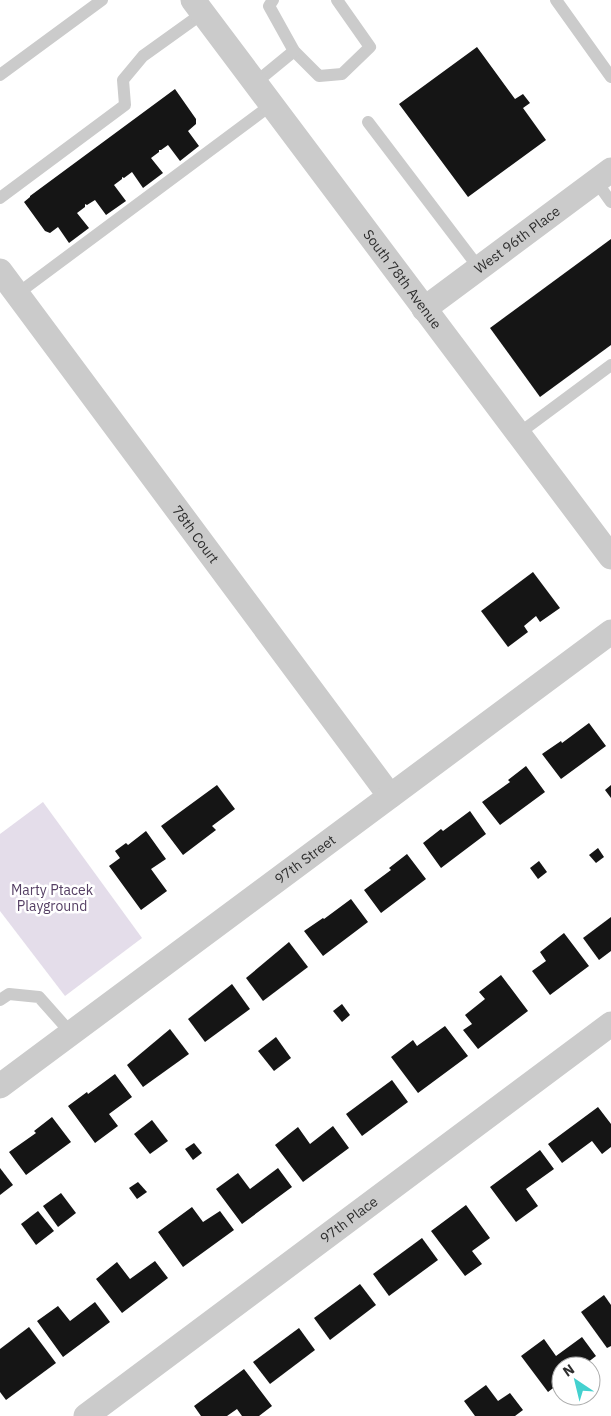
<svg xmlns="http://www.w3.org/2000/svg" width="611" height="1416" font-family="'IBM Plex Sans',sans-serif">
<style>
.green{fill:#e4ddea}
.building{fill:#151515}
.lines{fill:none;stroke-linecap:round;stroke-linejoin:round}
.service{stroke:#cbcbcb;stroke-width:12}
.minor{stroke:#cbcbcb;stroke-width:25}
.labels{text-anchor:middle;stroke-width:5;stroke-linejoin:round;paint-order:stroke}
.street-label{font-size:14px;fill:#2e2e2e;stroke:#fff}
.park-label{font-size:14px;fill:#564065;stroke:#fff}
</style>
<rect width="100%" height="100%" fill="#fff"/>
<polygon class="green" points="43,802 142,938 65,996 0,911 0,834"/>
<g class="building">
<polygon points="477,47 515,99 523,94 530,103 523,108 546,140 468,197 399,104"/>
<polygon points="175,89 196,119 196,124 188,131 199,146 180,161 168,145 161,150 159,150 159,152 151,158 163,173 143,188 132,172 124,178 122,177 122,179 114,185 126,201 106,215 95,200 87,205 85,204 85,207 77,213 89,228 69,243 58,227 50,233 45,231 24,202 30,197 30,196"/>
<polygon points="611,239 611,345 540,397 490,328"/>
<polygon points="533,572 560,608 540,622 536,616 524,626 528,632 508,647 481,611"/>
<polygon points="589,723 606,746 561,779 542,754 561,741 562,743"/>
<polygon points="526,766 545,792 500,825 482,802 510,782 508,780"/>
<polygon points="217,785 235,809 212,826 216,830 183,855 161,826"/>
<polygon points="611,785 611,798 605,790"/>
<polygon points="470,811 486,834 441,868 423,843 441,829 443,831"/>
<polygon points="146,831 166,859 151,869 167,891 141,910 109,866 120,858 115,851 126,843 128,845"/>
<polygon points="598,848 604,857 596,863 589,855"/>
<polygon points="407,854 426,879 381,913 364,890 391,870 389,868"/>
<polygon points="539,861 547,872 538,879 530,868"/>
<polygon points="351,899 368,922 323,956 304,931 323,918 324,919"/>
<polygon points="611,917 611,951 599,960 583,938"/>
<polygon points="564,933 589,966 550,995 532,971 546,961 540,952"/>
<polygon points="289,942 308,967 263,1001 246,978"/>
<polygon points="501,975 528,1011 478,1049 463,1030 472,1024 465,1015 485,999 479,992"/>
<polygon points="232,984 250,1009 205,1042 188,1019"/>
<polygon points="342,1004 350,1015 342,1022 333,1011"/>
<polygon points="445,1026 468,1056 418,1093 391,1057 413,1040 417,1046"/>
<polygon points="170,1029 189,1054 143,1087 127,1065"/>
<polygon points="276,1037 291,1058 274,1071 258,1051"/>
<polygon points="115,1074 132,1097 109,1114 118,1126 95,1143 68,1106 87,1092 88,1094"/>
<polygon points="392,1080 408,1102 362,1136 346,1114"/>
<polygon points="598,1107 611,1124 611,1147 602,1154 592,1141 562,1163 548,1144"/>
<polygon points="52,1117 71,1142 26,1175 9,1152 36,1133 34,1131"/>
<polygon points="152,1120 168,1141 150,1154 134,1134"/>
<polygon points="333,1126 349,1148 303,1182 275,1145 298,1127 310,1144"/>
<polygon points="194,1143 202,1153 193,1160 185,1149"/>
<polygon points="540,1150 554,1169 526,1189 538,1206 516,1222 490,1187"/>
<polygon points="0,1168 13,1185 0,1195"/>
<polygon points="278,1168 292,1187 242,1224 216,1189 238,1173 250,1189"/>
<polygon points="138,1182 147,1192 137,1199 129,1188"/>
<polygon points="61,1193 76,1213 58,1227 43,1206"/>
<polygon points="466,1205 490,1238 472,1251 482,1264 465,1276 431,1231"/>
<polygon points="192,1207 203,1222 220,1211 234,1230 183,1267 158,1232"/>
<polygon points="38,1211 54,1231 36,1245 21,1224"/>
<polygon points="422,1238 438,1260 389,1296 373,1274"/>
<polygon points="155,1261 168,1278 122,1313 96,1279 117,1262 130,1279"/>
<polygon points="360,1284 376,1305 330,1340 314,1318"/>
<polygon points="604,1295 611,1305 611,1346 607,1348 581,1312"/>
<polygon points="95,1302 110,1322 63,1357 37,1321 58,1306 70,1321"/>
<polygon points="29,1327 56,1363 6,1400 0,1392 0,1349"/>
<polygon points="299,1328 315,1350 270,1384 253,1362"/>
<polygon points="582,1337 596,1356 583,1366 561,1366 561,1382 548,1392 521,1356 544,1339 556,1356"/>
<polygon points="244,1369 272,1406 259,1416 242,1416 237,1409 227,1416 201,1416 194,1406"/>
<polygon points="486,1385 498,1401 510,1393 523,1410 515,1416 475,1416 464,1401"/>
</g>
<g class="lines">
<g class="service">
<polyline points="273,0 269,6 294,51 319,76 342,74 370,47 337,0"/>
<polyline points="556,0 611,77"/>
<polyline points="0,75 102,0"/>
<polyline points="255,83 294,51"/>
<polyline points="368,122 479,268"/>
<polyline points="596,181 611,202"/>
<polyline points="0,198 125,105 123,80 143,56 203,13"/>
<polyline points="17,294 271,105"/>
<polyline points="518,434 611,365"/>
<polyline points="0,1000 9,994 39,997 71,1033"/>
</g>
<g class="minor">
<path id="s1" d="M193,0l418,557"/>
<path id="s2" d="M0,271l390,525"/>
<path id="s3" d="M424,309l187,-139"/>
<path id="s4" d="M0,1086l611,-454"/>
<path id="s5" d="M86,1416l525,-392"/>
</g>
</g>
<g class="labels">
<g class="street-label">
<text dy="5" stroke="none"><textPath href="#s3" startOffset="116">West 96th Place</textPath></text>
<text dy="5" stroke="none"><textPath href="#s1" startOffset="349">South 78th Avenue</textPath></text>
<text dy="5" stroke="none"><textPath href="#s2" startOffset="328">78th Court</textPath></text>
<text dy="5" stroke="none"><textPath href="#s4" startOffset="380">97th Street</textPath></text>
<text dy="5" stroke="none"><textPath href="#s5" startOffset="328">97th Place</textPath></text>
</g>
<g class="park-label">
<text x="52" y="895">Marty Ptacek<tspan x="52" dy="16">Playground</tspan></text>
</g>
</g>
<g transform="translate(576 1381) rotate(325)"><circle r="24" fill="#ffffff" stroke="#ababab"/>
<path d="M0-4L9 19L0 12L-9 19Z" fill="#44d1cf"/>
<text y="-8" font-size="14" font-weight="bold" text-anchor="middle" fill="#2e2e2e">N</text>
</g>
</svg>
